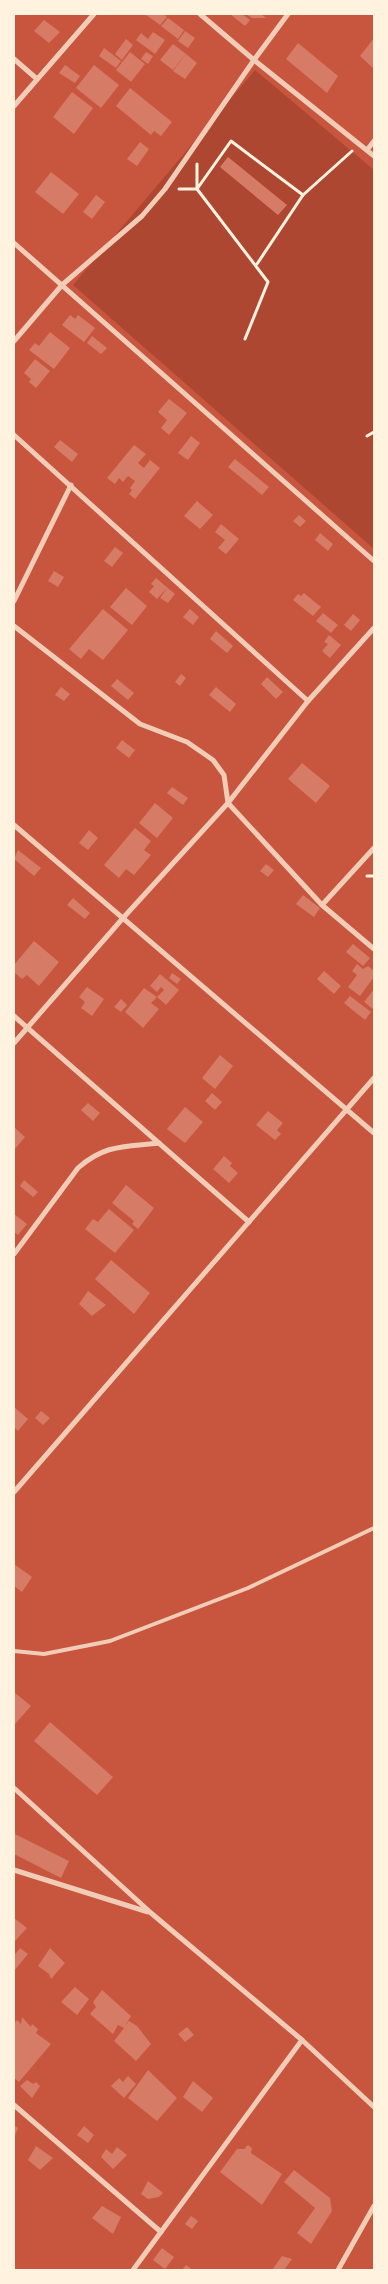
<svg xmlns="http://www.w3.org/2000/svg" width="388" height="2284" font-family="'Alegreya Sans',sans-serif">
<style>
.green{fill:#ae4732}
.building{fill:#d67c66}
.lines{fill:none;stroke-linecap:round;stroke-linejoin:round}
.path{stroke:#fff3e0;stroke-width:3}
.service{stroke:#f1ccb7;stroke-width:4}
.minor{stroke:#f1ccb7;stroke-width:5}
</style>
<rect width="100%" height="100%" fill="#c8553d"/>
<polygon class="green" points="255,70 374,170 374,549 73,285"/>
<g class="building">
<polygon points="145,14 163,14 167,17 160,25"/>
<polygon points="230,14 242,14 250,20 245,26"/>
<polygon points="246,14 261,14 266,18 252,18"/>
<polygon points="168,18 184,30 178,39 161,26"/>
<polygon points="44,20 60,32 49,43 34,31"/>
<polygon points="185,31 195,38 188,48 178,41"/>
<polygon points="153,32 165,40 155,54 136,40 141,33 148,39"/>
<polygon points="374,38 374,69 360,56"/>
<polygon points="126,39 133,45 122,60 115,54"/>
<polygon points="298,43 338,76 327,93 286,59"/>
<polygon points="173,44 186,54 173,70 160,60"/>
<polygon points="104,48 121,61 116,68 99,56"/>
<polygon points="130,52 145,64 131,82 116,70"/>
<polygon points="146,52 153,56 148,64 141,59"/>
<polygon points="186,54 197,63 185,79 173,71"/>
<polygon points="65,65 80,76 75,83 59,73"/>
<polygon points="94,65 119,85 101,108 76,88"/>
<polygon points="130,88 172,122 161,136 154,131 151,135 116,106"/>
<polygon points="72,92 93,108 74,134 53,117"/>
<polygon points="140,142 149,149 137,166 127,159"/>
<polygon points="228,157 287,205 278,215 220,167"/>
<polygon points="51,172 79,194 63,214 35,192"/>
<polygon points="96,195 105,202 92,219 83,212"/>
<polygon points="70,315 75,319 78,315 95,328 84,342 62,325"/>
<polygon points="50,332 70,348 54,369 29,350 35,343 39,346"/>
<polygon points="92,336 107,348 101,354 87,343"/>
<polygon points="35,359 50,371 36,388 29,382 31,379 24,373"/>
<polygon points="169,399 187,413 169,435 161,428 167,420 158,412"/>
<polygon points="191,436 200,443 188,460 178,453"/>
<polygon points="60,440 78,454 72,462 54,447"/>
<polygon points="134,445 146,454 138,463 144,468 150,460 160,468 135,499 129,494 132,490 130,488 135,481 128,476 123,482 119,478 115,484 107,478"/>
<polygon points="235,459 269,487 262,495 228,467"/>
<polygon points="197,501 213,515 200,529 184,516"/>
<polygon points="299,515 306,521 300,527 293,521"/>
<polygon points="221,524 239,539 226,554 218,548 225,540 215,532"/>
<polygon points="320,533 333,544 328,551 315,540"/>
<polygon points="115,547 123,553 112,567 104,561"/>
<polygon points="54,571 64,577 58,587 48,581"/>
<polygon points="156,578 175,594 168,603 160,598 167,588 157,599 149,592 154,586 151,584"/>
<polygon points="126,588 147,606 132,625 110,607"/>
<polygon points="304,593 321,607 313,616 293,600 298,594 301,596"/>
<polygon points="103,609 128,630 103,660 89,649 81,659 69,649"/>
<polygon points="190,609 199,617 193,625 183,617"/>
<polygon points="323,613 338,625 331,633 316,621"/>
<polygon points="353,614 360,620 351,631 344,625"/>
<polygon points="216,631 233,646 227,653 210,639"/>
<polygon points="329,635 341,645 330,658 322,651 328,644 324,642"/>
<polygon points="181,674 186,678 180,686 175,682"/>
<polygon points="267,677 283,692 276,699 261,684"/>
<polygon points="117,679 134,693 128,700 111,686"/>
<polygon points="61,687 70,694 64,701 55,695"/>
<polygon points="216,687 236,704 230,712 209,695"/>
<polygon points="122,740 135,750 129,758 116,748"/>
<polygon points="302,763 330,786 316,803 288,779"/>
<polygon points="172,787 188,798 183,805 167,793"/>
<polygon points="155,803 173,818 157,838 139,823"/>
<polygon points="135,828 151,841 144,850 151,855 134,875 126,869 119,878 104,865"/>
<polygon points="89,830 98,838 88,850 79,843"/>
<polygon points="18,850 41,868 34,876 14,859"/>
<polygon points="266,864 274,870 268,877 260,871"/>
<polygon points="303,895 320,908 314,917 296,904"/>
<polygon points="73,898 90,913 85,919 67,905"/>
<polygon points="34,941 59,962 39,986 27,975 22,979 14,972 14,965"/>
<polygon points="353,944 370,958 363,966 346,952"/>
<polygon points="357,964 363,969 368,966 374,971 374,977 360,996 348,987 357,975 352,971"/>
<polygon points="324,971 341,986 334,994 317,979"/>
<polygon points="172,973 181,979 177,984 169,978"/>
<polygon points="160,974 179,990 166,1005 157,997 164,990 161,987 157,992 150,986"/>
<polygon points="87,987 104,999 92,1016 81,1008 85,1002 79,997"/>
<polygon points="144,988 157,997 151,1003 159,1009 143,1028 125,1012"/>
<polygon points="374,989 374,1010 364,1002"/>
<polygon points="350,996 371,1012 365,1020 344,1003"/>
<polygon points="121,999 127,1005 121,1012 114,1007"/>
<polygon points="220,1055 233,1066 215,1089 202,1078"/>
<polygon points="212,1093 222,1102 215,1110 205,1101"/>
<polygon points="88,1103 100,1113 93,1121 81,1110"/>
<polygon points="185,1107 203,1122 185,1143 167,1129"/>
<polygon points="268,1111 283,1123 277,1130 281,1134 275,1140 256,1125"/>
<polygon points="14,1127 25,1137 14,1150"/>
<polygon points="224,1156 232,1163 230,1166 238,1173 229,1183 213,1169"/>
<polygon points="24,1180 38,1192 33,1197 20,1186"/>
<polygon points="126,1185 154,1208 138,1229 132,1224 134,1221 112,1203"/>
<polygon points="109,1209 134,1230 115,1253 85,1229 93,1219 98,1222"/>
<polygon points="14,1214 27,1224 18,1235 14,1232"/>
<polygon points="111,1260 150,1293 134,1314 95,1279"/>
<polygon points="88,1291 106,1305 92,1316 79,1304"/>
<polygon points="14,1407 28,1419 18,1431 14,1427"/>
<polygon points="41,1411 50,1418 43,1425 35,1418"/>
<polygon points="14,1564 32,1577 22,1592 14,1586"/>
<polygon points="14,1692 31,1706 15,1724 14,1723"/>
<polygon points="50,1722 113,1777 97,1795 34,1741"/>
<polygon points="15,1834 69,1861 61,1878 14,1854"/>
<polygon points="14,1918 27,1928 14,1942"/>
<polygon points="20,1948 28,1954 14,1971 14,1956"/>
<polygon points="50,1948 65,1963 51,1979 49,1974 38,1966"/>
<polygon points="75,1987 89,1999 77,2015 61,2002"/>
<polygon points="102,1990 131,2016 125,2026 129,2021 137,2026 151,2044 136,2061 114,2041 124,2028 118,2025 113,2034 90,2014 96,2007 93,2002"/>
<polygon points="22,2017 31,2027 32,2024 38,2029 36,2033 51,2044 19,2082 14,2078 14,2023 17,2020 21,2024"/>
<polygon points="187,2027 194,2035 185,2042 178,2034"/>
<polygon points="148,2070 177,2098 157,2121 128,2098"/>
<polygon points="128,2076 136,2084 124,2098 111,2086 119,2078 123,2082"/>
<polygon points="27,2080 33,2084 36,2082 40,2086 32,2098 20,2086"/>
<polygon points="193,2081 213,2098 202,2112 183,2097"/>
<polygon points="14,2125 18,2128 14,2137"/>
<polygon points="84,2126 94,2135 88,2143 77,2135"/>
<polygon points="248,2145 252,2148 251,2153 282,2174 262,2205 220,2172 237,2149 244,2149"/>
<polygon points="36,2146 53,2158 40,2170 28,2160"/>
<polygon points="117,2147 127,2155 113,2169 101,2157 106,2149 112,2154"/>
<polygon points="294,2170 330,2198 332,2211 311,2244 297,2233 315,2208 284,2182"/>
<polygon points="148,2181 163,2193 159,2197 148,2199 141,2194"/>
<polygon points="102,2206 121,2217 113,2234 92,2218"/>
<polygon points="191,2216 198,2221 192,2229 185,2224"/>
<polygon points="162,2248 174,2257 165,2269 153,2260"/>
<polygon points="282,2256 292,2259 284,2270 272,2270"/>
<polygon points="186,2265 193,2270 182,2270"/>
</g>
<g class="lines">
<g class="path">
<polyline points="197,164 197,189 231,141 303,195"/>
<polyline points="179,189 197,189 268,282 245,339"/>
<polyline points="257,264 303,195 352,151"/>
<polyline points="367,436 374,432"/>
<polyline points="367,876 374,876"/>
</g>
<polyline class="service" points="14,1651 44,1654 110,1641 248,1588 374,1528"/>
<g class="minor">
<polyline points="200,14 254,60 374,156"/>
<polyline points="14,59 37,79"/>
<polyline points="14,106 94,14"/>
<polyline points="367,150 374,141"/>
<polyline points="14,243 374,561"/>
<polyline points="14,341 62,285 142,216 165,189 254,60 288,14"/>
<polyline points="14,435 308,701"/>
<polyline points="14,601 71,485"/>
<polyline points="14,626 140,724 187,742 213,760 224,775 228,803 322,905 374,949"/>
<polyline points="14,825 374,1133"/>
<polyline points="322,905 374,848"/>
<polyline points="14,1016 249,1222"/>
<polyline points="14,1043 123,918 228,803 308,701 374,628"/>
<path d="M14,1254l64,-86c27,-24 47,-21 81,-25"/>
<polyline points="14,1492 374,1078"/>
<polyline points="14,1788 151,1913 302,2040 374,2107"/>
<polyline points="14,1870 148,1912"/>
<polyline points="14,2105 161,2232"/>
<polyline points="133,2270 302,2040"/>
<polyline points="338,2270 374,2206"/>
</g>
</g>
<rect width="388" height="2284" fill="none" stroke="#fff3e0" stroke-width="30"/>
</svg>
